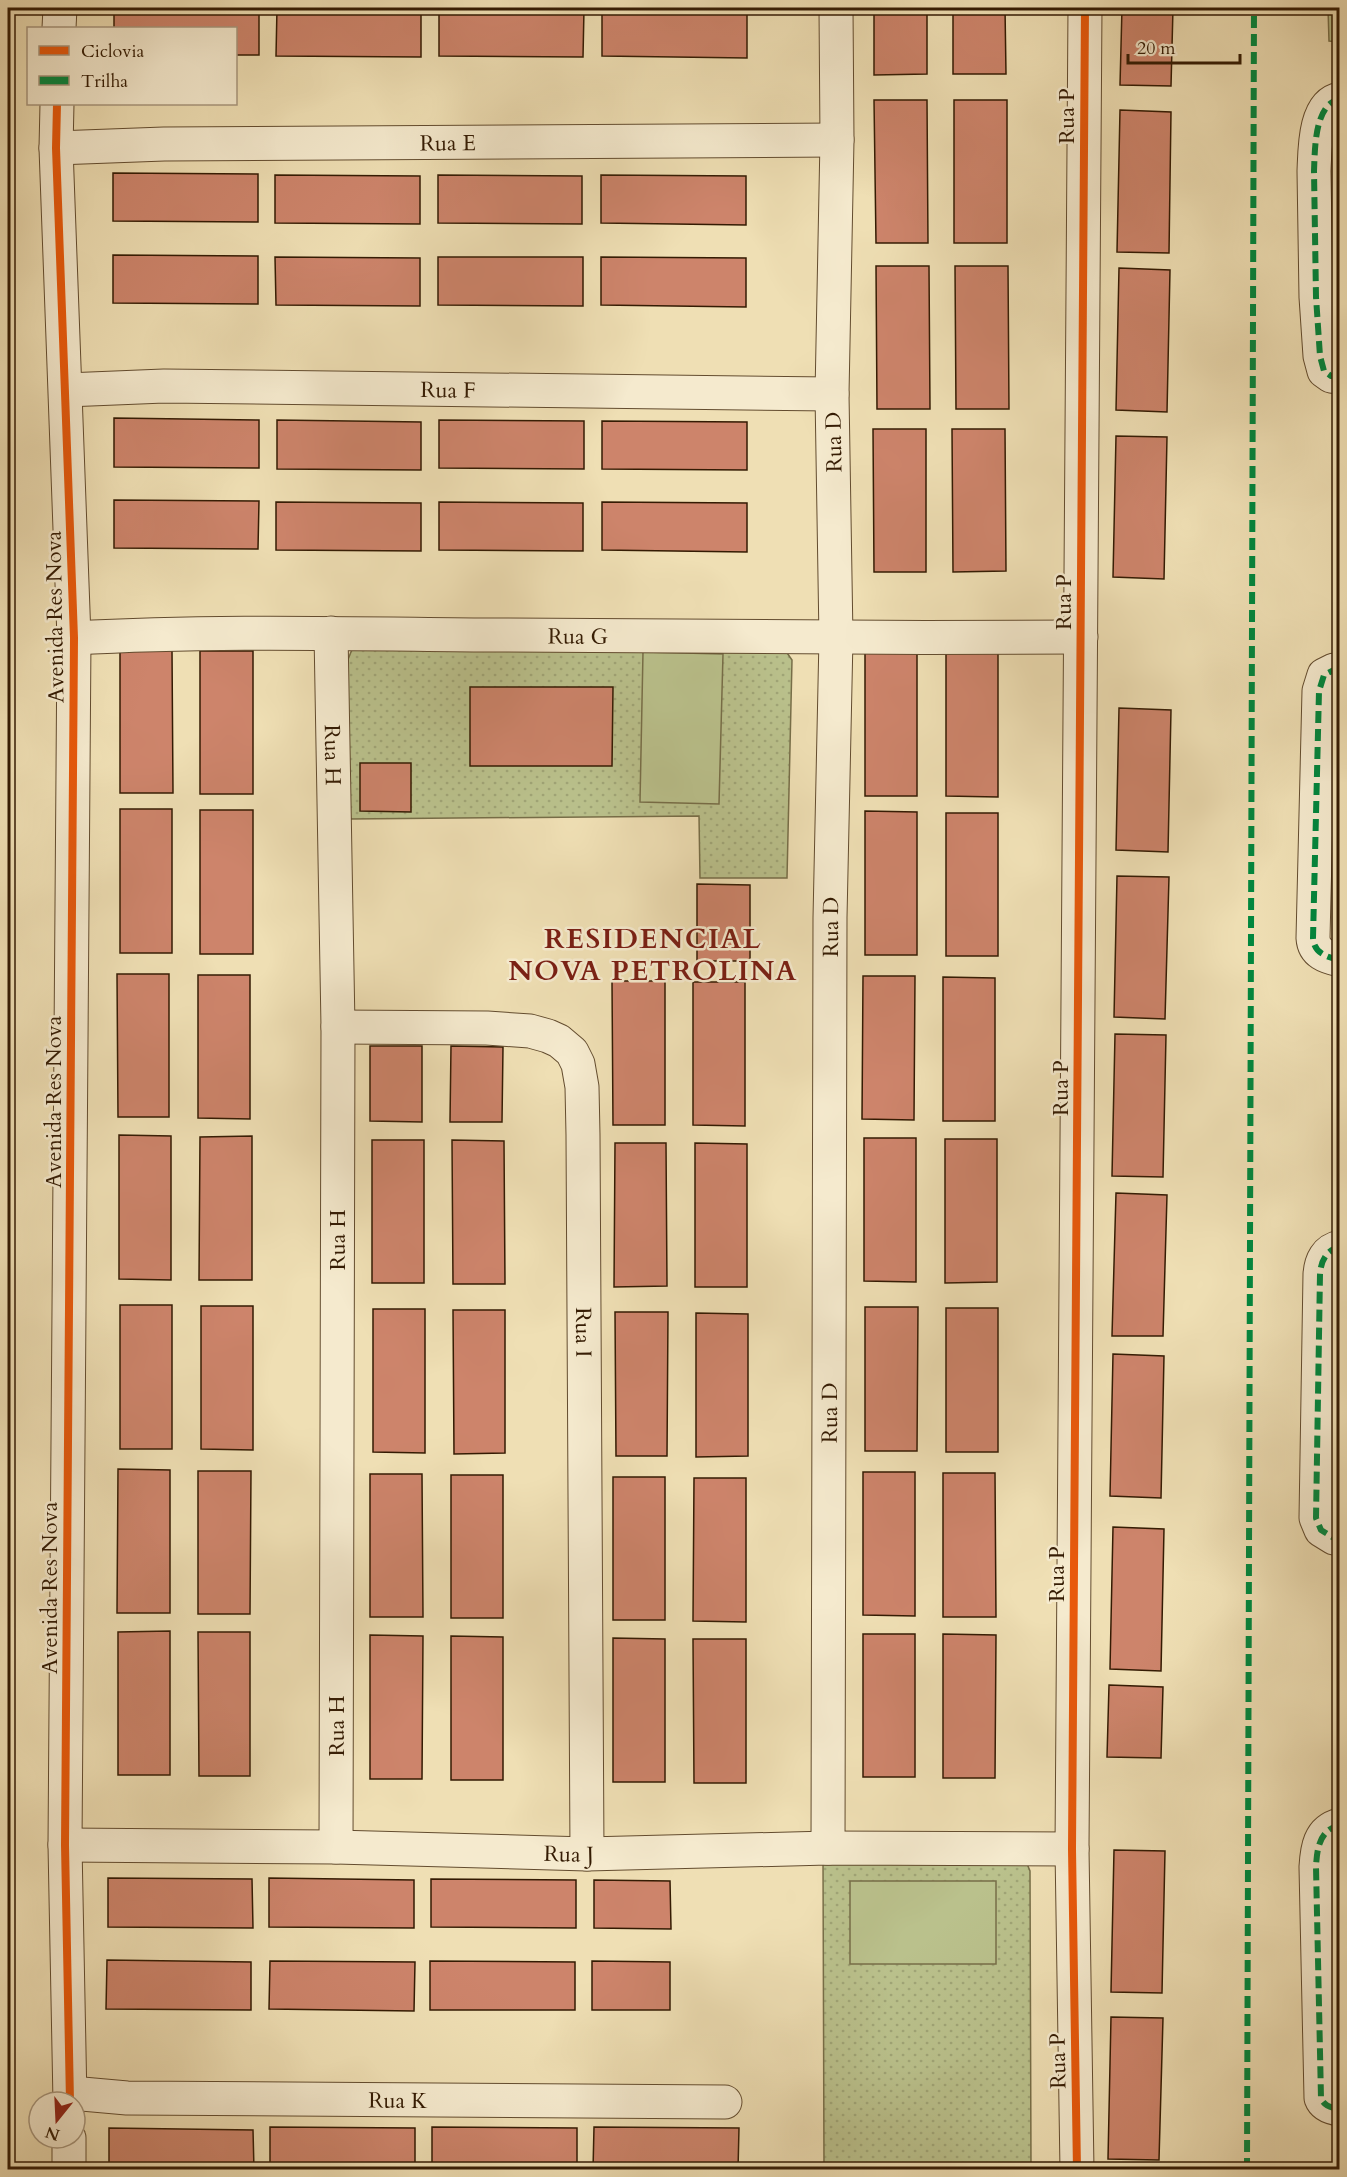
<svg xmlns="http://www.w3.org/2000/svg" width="1347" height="2177" font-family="Cardo,serif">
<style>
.park{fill:url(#park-dots);stroke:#776e48;stroke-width:1.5}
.pitch{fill:#bac18c;stroke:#776e48;stroke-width:1.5}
.building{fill:#cd846b;stroke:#341b03;stroke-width:1.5}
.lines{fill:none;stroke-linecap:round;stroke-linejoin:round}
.minor-casing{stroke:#634c2f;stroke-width:35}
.minor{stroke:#f5eace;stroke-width:33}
.quiet{stroke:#00873e;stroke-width:6;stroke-dasharray:12 6;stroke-linecap:butt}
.cycleway-casing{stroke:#f5eace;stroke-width:11}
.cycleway{stroke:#e8590c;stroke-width:8}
.labels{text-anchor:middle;stroke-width:5;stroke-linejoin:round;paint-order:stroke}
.street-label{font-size:22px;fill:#341b03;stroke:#f5eace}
.district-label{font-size:28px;font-weight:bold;letter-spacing:1.5px;fill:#7a1f14;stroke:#f5eace}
</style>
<defs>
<pattern id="park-dots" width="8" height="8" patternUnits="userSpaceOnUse" patternTransform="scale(1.5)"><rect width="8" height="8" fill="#bac18c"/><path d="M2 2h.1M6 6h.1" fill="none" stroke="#a0a577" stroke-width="1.8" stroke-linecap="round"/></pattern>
</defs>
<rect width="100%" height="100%" fill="#efdfb4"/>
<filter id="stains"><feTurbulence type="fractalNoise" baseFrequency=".00333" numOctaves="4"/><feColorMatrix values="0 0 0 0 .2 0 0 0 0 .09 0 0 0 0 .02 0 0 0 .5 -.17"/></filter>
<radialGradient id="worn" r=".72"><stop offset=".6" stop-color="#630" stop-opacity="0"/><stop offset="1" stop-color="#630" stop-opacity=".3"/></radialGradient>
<g class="park">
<polygon points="353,647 783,647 792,660 787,878 700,878 699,816 350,819 347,662"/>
<polygon points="823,1857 1025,1859 1030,1871 1031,2169 824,2169"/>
</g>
<g class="pitch">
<polygon points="1328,8 1339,8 1339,42 1329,41"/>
<polygon points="643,652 723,654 719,804 640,802"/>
<rect x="850" y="1881" width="146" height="83"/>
</g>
<g class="building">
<polygon points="114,8 259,8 259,55 236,55 236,28 114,28"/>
<polygon points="277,8 421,9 421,57 276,56"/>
<polygon points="439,8 584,9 583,57 439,56"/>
<polygon points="602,8 747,9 747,58 602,56"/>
<polygon points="874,8 927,8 927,74 874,75"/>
<polygon points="953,8 1005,8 1006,74 953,74"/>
<polygon points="1122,8 1173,8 1171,86 1120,85"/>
<polygon points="874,100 927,100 928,243 876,243"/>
<rect x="954" y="100" width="53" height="143"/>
<polygon points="1120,110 1171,112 1169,253 1117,252"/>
<polygon points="113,173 258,174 258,222 113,221"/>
<polygon points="275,175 420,176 420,224 275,223"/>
<polygon points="438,175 582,176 582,224 438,223"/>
<polygon points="601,175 746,176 746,225 601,223"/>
<polygon points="113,255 258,256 258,304 113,303"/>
<polygon points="275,257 420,258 420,306 276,305"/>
<polygon points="438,257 583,257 583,306 438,305"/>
<polygon points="601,257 746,258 746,307 601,305"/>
<polygon points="876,266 929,266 930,409 877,409"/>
<polygon points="955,266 1008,266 1009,409 956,409"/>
<polygon points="1119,268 1170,270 1167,412 1116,410"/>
<polygon points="114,418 259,420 259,468 114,467"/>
<polygon points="277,420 421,422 421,470 277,469"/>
<polygon points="439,420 584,421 584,469 439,468"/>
<polygon points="602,421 747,422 747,470 602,469"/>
<polygon points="873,429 926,429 926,572 874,572"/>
<polygon points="952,429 1005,429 1006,571 953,572"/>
<polygon points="1116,436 1167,437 1164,579 1113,577"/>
<polygon points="114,500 259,501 258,549 114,548"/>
<polygon points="276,502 421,503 421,551 276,550"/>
<polygon points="439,502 583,503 583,551 439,550"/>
<polygon points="602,502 747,503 747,552 602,550"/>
<polygon points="120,650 172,650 173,793 120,793"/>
<rect x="200" y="651" width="53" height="143"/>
<rect x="865" y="652" width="52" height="144"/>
<polygon points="946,653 998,653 998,797 946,796"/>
<polygon points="470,687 613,687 612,766 470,766"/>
<polygon points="1119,708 1171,710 1168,852 1116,850"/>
<polygon points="360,763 411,763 411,812 360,811"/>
<rect x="120" y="809" width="52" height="144"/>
<rect x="200" y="810" width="53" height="144"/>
<polygon points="865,811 917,812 917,955 865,955"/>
<rect x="946" y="813" width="52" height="143"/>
<polygon points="1117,876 1169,877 1165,1019 1114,1017"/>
<polygon points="697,884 750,885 750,961 697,961"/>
<polygon points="117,974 169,974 169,1117 118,1117"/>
<polygon points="198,975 250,975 250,1119 198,1118"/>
<polygon points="863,976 915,976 914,1120 862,1119"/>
<polygon points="943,977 995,978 995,1121 943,1121"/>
<polygon points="612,981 665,981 665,1125 613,1125"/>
<polygon points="693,982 745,982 745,1126 693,1125"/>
<polygon points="1115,1034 1166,1035 1163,1177 1112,1176"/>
<polygon points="370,1046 422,1046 422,1122 370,1121"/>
<polygon points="451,1046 503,1047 502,1122 450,1122"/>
<polygon points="119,1135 171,1136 171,1280 119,1279"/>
<polygon points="252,1136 252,1280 199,1280 200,1137"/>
<polygon points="864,1138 916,1138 916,1282 864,1281"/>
<polygon points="945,1139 997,1139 997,1282 945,1283"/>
<rect x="372" y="1140" width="52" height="143"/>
<polygon points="452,1140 504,1141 505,1284 453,1284"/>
<polygon points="615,1143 666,1143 667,1286 614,1287"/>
<polygon points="695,1143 747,1144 747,1287 695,1287"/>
<polygon points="1116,1193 1167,1195 1163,1336 1112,1336"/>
<rect x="120" y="1305" width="52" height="144"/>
<polygon points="201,1306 253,1306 253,1450 201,1449"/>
<polygon points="865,1307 918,1307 917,1451 865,1451"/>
<rect x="946" y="1308" width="52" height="144"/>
<polygon points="373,1309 425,1309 425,1453 373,1452"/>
<polygon points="453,1310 505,1310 505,1453 454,1454"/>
<polygon points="615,1312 668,1312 667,1456 616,1456"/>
<polygon points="696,1313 748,1314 748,1456 696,1457"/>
<polygon points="1113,1354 1164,1356 1161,1498 1110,1496"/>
<polygon points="118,1469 170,1470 170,1613 117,1613"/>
<polygon points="198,1471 251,1471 250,1614 198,1614"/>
<polygon points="863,1472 915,1472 915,1616 863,1615"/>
<polygon points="943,1473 995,1473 996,1617 943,1617"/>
<polygon points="370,1474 422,1474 423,1617 370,1617"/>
<rect x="451" y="1475" width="52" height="143"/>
<rect x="613" y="1477" width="52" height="143"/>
<polygon points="694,1478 746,1478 746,1622 693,1621"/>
<polygon points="1113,1527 1164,1529 1161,1671 1110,1669"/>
<polygon points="170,1631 170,1775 118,1775 118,1632"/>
<polygon points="198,1632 250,1632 250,1776 199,1776"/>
<rect x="863" y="1634" width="52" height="143"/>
<polygon points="943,1634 996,1635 995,1778 943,1778"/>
<polygon points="370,1635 423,1636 422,1779 370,1779"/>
<polygon points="451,1636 503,1637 503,1780 451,1780"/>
<polygon points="613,1638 665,1639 665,1782 613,1782"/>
<polygon points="693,1639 746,1639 746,1783 694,1783"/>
<polygon points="1109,1685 1163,1687 1161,1758 1107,1757"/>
<polygon points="1114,1850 1165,1851 1162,1993 1111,1992"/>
<polygon points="108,1878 252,1879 253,1928 108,1927"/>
<polygon points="269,1878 414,1880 414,1928 269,1927"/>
<polygon points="431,1879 576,1880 576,1928 431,1927"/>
<polygon points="594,1880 670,1881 671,1929 594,1928"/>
<polygon points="107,1960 251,1962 251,2010 106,2009"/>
<polygon points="270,1961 415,1962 414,2011 269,2009"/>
<polygon points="430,1961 575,1962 575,2010 430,2010"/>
<polygon points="592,1961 670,1962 670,2010 592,2010"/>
<polygon points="1111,2017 1163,2018 1159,2160 1108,2159"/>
<polygon points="270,2127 415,2128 415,2170 270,2170"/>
<polygon points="432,2127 577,2128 577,2170 432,2170"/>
<polygon points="594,2127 739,2128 738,2170 593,2170"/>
<polygon points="109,2128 253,2130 254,2170 109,2170"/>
</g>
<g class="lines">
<defs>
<g id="minor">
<polyline points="59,28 60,8"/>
<path d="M1340,99c-26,5 -25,51 -26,72l2,126 4,59 4,15 7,5 9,1"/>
<polyline points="57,104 56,148 74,638 65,1845 70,2102"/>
<path id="s1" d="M56,148l108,-4 673,-4"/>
<path id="s2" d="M66,390l98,-4 668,8"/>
<path id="s3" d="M331,633l7,394 -2,820"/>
<path id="s4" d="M74,638c142,-8 284,-4 425,-3 194,2 388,3 582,2"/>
<path d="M1340,670h-6l-10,5 -5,16 -6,247c1,15 13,19 27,22"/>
<path id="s5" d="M338,1027l149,1 43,3 18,5 11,5 13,11 6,12 4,23 1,48 4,719"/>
<path d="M1340,1247c-14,3 -19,14 -20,27l-4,244 5,12 13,8 6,1"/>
<path d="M1340,1825c-21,5 -23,24 -24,42l5,231c3,8 11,10 19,11"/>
<path id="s6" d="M65,1845l271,2 251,7 241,-6 244,1"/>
<path id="s7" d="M828,1848l2,-930 6,-280 -4,-244 5,-254 -1,-132"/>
<path id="s8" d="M71,2093l56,5 598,4"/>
<polyline points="69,2170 69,2138"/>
<polyline points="1077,2170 1072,1849 1085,8"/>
</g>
</defs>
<use href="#minor" class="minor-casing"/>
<use href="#minor" class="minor"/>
<g class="quiet">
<path d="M1340,99c-26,5 -25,51 -26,72l2,126 4,59 4,15 7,5 9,1"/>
<path d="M1340,670h-6l-10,5 -5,16 -6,247c1,15 13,19 27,22"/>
<path d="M1340,1247c-14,3 -19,14 -20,27l-4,244 5,12 13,8 6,1"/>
<path d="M1340,1825c-21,5 -23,24 -24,42l5,231c3,8 11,10 19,11"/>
<polyline points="1247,2170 1254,8"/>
</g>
<defs>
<g id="cycleway">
<polyline points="57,104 56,148 74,638 65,1845 70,2102"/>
<polyline points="1077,2170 1072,1849 1085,8"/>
</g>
</defs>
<use href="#cycleway" class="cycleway-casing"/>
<use href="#cycleway" class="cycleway"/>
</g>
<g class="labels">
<g class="street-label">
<text transform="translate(1066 116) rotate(-90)" y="8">Rua P</text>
<text dy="8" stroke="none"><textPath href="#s1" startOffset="392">Rua E</textPath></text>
<text dy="8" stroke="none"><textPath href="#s2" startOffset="382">Rua F</textPath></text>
<text transform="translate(833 442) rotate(-91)" y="8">Rua D</text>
<text transform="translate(1063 602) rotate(-90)" y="8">Rua P</text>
<text transform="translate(54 617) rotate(-91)" y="8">Avenida Res Nova</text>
<text dy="8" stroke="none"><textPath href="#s4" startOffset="504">Rua G</textPath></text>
<text dy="8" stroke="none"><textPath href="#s3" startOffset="122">Rua H</textPath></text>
<text dy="8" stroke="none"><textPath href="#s7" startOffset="921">Rua D</textPath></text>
<text transform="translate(1060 1088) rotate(-90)" y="8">Rua P</text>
<text transform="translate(53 1102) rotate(-90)" y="8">Avenida Res Nova</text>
<text transform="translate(337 1240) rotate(-90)" y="8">Rua H</text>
<text dy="8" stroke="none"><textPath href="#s5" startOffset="522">Rua I</textPath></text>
<text dy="8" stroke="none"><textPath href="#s7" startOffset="435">Rua D</textPath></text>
<text transform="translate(1056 1574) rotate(-90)" y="8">Rua P</text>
<text transform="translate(49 1588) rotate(-90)" y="8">Avenida Res Nova</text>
<text transform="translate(336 1726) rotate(-90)" y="8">Rua H</text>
<text dy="8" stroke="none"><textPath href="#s6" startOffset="504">Rua J</textPath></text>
<text transform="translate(1057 2061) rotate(-91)" y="8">Rua P</text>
<text dy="8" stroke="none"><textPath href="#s8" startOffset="327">Rua K</textPath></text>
</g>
<g class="district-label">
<text x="653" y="948">RESIDENCIAL<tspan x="653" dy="32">NOVA PETROLINA</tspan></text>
</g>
</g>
<rect width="1347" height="2177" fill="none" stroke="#efdfb4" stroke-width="30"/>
<rect x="9" y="9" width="1329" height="2159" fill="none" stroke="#341b03" stroke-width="3"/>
<rect x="15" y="15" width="1317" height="2147" fill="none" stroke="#341b03" stroke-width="1.5"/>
<rect x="27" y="27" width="210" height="78" fill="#f5eace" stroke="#a8977d" stroke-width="1.5"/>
<rect x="39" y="46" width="30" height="9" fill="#e8590c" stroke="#a8977d" stroke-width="1.5"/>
<text x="81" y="57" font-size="18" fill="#341b03">Ciclovia</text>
<rect x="39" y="76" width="30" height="9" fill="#00873e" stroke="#a8977d" stroke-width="1.5"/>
<text x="81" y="87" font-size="18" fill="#341b03">Trilha</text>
<g transform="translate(57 2120) rotate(198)"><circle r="28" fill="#f5eace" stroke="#a8977d" stroke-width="1.5"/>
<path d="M0-4.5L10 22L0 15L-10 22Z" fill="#8f2418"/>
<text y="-9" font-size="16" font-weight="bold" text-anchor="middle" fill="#341b03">N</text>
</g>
<path d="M1128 54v9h112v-9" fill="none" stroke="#341b03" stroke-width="3"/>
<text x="1137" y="54" font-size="18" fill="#341b03" stroke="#f5eace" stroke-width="4.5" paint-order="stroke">20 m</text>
<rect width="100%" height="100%" filter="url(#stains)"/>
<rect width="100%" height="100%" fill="url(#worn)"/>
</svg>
